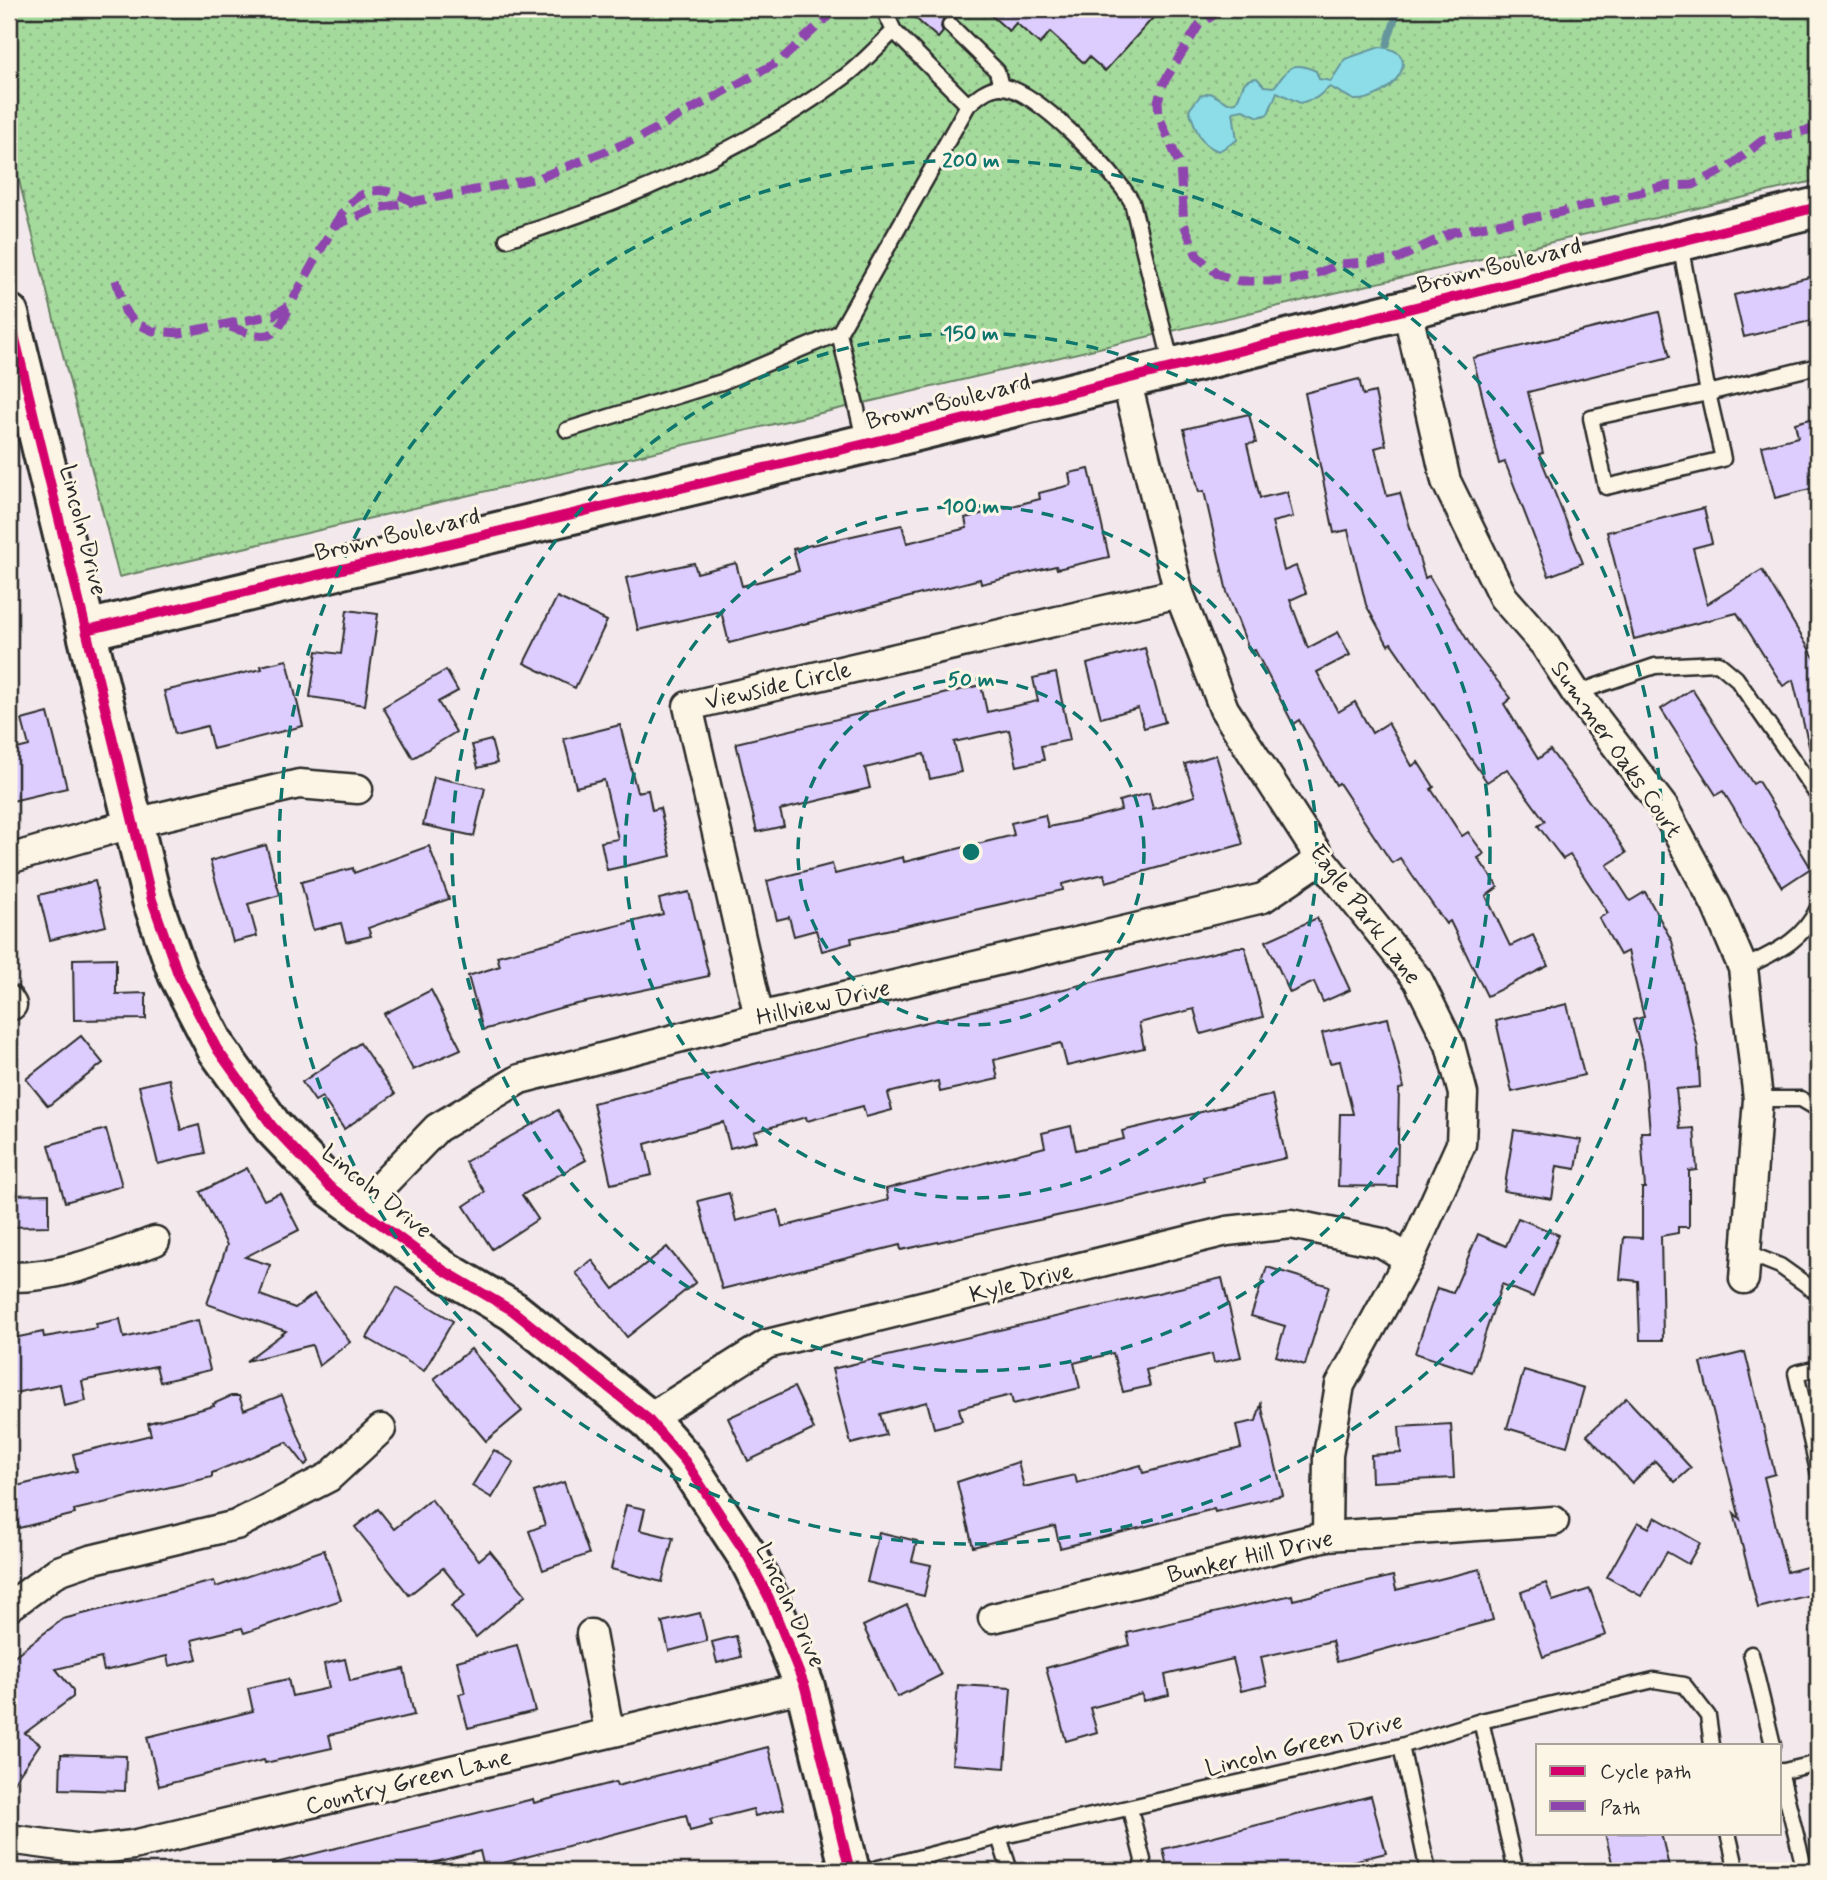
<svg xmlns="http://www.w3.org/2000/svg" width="1827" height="1880" font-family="Mynerve,sans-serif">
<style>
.grass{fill:url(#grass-dots);stroke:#688264;stroke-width:2}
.water{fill:#8cdde8;stroke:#65969c;stroke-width:2}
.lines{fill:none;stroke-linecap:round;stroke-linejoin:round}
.stream{stroke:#65969c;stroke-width:7}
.building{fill:#ddcdff;stroke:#2b2b2b;stroke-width:2}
.lane-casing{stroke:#2b2b2b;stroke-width:19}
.street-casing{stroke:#2b2b2b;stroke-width:33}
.secondary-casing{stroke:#2b2b2b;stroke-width:44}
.lane{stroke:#fcf5e5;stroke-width:14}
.street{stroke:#fcf5e5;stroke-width:28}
.secondary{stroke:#fcf5e5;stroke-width:38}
.quiet{stroke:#8e44ad;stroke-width:9;stroke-dasharray:18 9;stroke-linecap:butt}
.cycleway-casing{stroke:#fcf5e5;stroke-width:15}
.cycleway{stroke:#d6006c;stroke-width:10}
.ring{fill:none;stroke:#0f766e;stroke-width:3.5;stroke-dasharray:12 9}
.labels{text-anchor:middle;stroke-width:6;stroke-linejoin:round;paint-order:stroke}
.street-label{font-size:24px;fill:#2b2b2b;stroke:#fcf5e5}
.centre{fill:#0f766e;stroke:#fcf5e5;stroke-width:3.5}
.ring-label{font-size:21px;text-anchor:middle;font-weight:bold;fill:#0f766e;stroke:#fcf5e5;stroke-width:6;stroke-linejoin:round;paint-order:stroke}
</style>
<defs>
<pattern id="grass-dots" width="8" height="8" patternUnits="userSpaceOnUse" patternTransform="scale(1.75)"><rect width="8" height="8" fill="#a5da9d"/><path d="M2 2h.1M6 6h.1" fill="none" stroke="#8ebb87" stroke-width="1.8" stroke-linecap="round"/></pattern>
</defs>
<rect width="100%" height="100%" fill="#f3e9ed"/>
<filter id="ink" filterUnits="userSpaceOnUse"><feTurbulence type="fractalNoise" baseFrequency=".0143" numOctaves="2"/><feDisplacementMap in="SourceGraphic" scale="14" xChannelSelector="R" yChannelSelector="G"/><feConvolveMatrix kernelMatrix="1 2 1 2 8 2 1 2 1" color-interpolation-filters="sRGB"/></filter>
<g filter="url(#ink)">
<polygon class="grass" points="9,9 1818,9 1818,180 119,577 9,141"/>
<path class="water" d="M1380,47c49,5 9,55 -26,53l-24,-13 -14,11 -16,5 -23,-11 -9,22 -9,3 -16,-7 -10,2 4,28 -18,11c-20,-6 -23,-23 -30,-41l11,-14 10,-3 18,10 8,-1c8,-11 3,-23 21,-24l7,8 10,1c14,-15 14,-29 42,-16l3,8 12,2 14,-22z"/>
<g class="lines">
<polyline class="stream" points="1387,44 1398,9"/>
</g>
<g class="building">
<polygon points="905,9 964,9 956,18 948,16 943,19 941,27 943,32 938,38"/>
<polygon points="984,9 1161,9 1105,71 1089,57 1084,63 1050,32 1040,44 1016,23 1009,31"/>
<polygon points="1818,275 1818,319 1744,337 1734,295"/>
<polygon points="1659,312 1670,357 1528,392 1543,453 1539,454 1583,563 1549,576 1505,462 1499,464 1473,358"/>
<polygon points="1359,379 1363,395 1375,392 1386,445 1375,448 1387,496 1400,493 1425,578 1429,576 1475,653 1511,698 1504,704 1538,759 1550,750 1616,837 1626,853 1607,865 1630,901 1645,892 1672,941 1698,1048 1700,1087 1676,1089 1680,1129 1694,1128 1697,1170 1689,1171 1689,1227 1678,1227 1678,1233 1661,1236 1663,1340 1640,1340 1638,1281 1620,1279 1624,1237 1642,1238 1642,1188 1645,1188 1641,1132 1650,1132 1644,1061 1633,1020 1644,1017 1628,951 1620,955 1599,918 1608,913 1570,855 1563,859 1538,826 1545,821 1507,769 1487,782 1391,643 1388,645 1366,605 1348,530 1334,533 1305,393"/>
<polygon points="1249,414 1256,443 1247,444 1260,498 1287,492 1293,517 1272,522 1284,571 1296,566 1306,593 1290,600 1308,648 1338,632 1350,655 1317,672 1338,712 1355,702 1372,733 1388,723 1412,766 1418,762 1434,787 1431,789 1462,836 1468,832 1484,854 1478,858 1498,887 1486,896 1510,946 1533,935 1548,966 1487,996 1450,921 1446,924 1400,858 1392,863 1339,783 1336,785 1299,720 1293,724 1255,650 1250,652 1227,592 1204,491 1199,492 1184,429"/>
<polygon points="1818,417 1818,487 1775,498 1762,446 1798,437 1795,423"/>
<polygon points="1089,469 1109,557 1057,569 1056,566 981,584 980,579 729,643 721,611 638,630 626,578 694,563 697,573 736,563 742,586 799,571 793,549 902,525 907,543 967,528 965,518 1040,499 1039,493 1071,485 1069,473"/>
<polygon points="1704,508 1712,543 1693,548 1707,604 1762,570 1818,664 1818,754 1811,754 1793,680 1783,686 1737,613 1634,639 1607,532"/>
<polygon points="557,597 607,621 575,688 524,663"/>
<polygon points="347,610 378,614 365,705 310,697 317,651 341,654"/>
<polygon points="1145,648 1165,722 1144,728 1138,708 1101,718 1087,664"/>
<polygon points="287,660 303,726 213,749 207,726 175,734 164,691 262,669 261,666"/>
<polygon points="446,670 458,691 438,702 456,732 413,758 383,707"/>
<polygon points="1056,673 1070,740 1041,746 1044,760 1017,766 1009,730 954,742 961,772 930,779 924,754 865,768 870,788 780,810 784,826 757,832 736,743 981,685 987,712 1038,701 1033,678"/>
<polygon points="1692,689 1753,784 1758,781 1811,868 1782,887 1723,791 1716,795 1661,709"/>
<polygon points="48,713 67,788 12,801 9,751 29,746 22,720"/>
<polygon points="620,725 637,792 648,790 652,810 660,808 671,856 607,870 601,842 618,839 604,780 576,787 564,739"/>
<polygon points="491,740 497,763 478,768 472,745"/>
<polygon points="1216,755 1243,844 1106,882 1104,874 1062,884 1063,890 851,938 852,943 822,951 816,930 794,936 789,917 777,920 767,881 832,864 835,874 903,857 904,862 1014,835 1011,823 1045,815 1048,827 1083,820 1121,810 1119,801 1149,793 1153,809 1195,796 1185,764"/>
<polygon points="434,777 485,788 474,836 423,825"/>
<polygon points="266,845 280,895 248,904 257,936 233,942 210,861"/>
<polygon points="429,846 449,899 368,928 371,936 346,942 341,923 313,930 301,882 353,868 354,873"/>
<polygon points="95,881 106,926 50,940 39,895"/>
<polygon points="689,892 709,976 563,1007 483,1030 468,976 500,966 497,956 663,914 659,899"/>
<polygon points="1317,918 1350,990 1323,1002 1314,982 1290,993 1266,941"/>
<polygon points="1237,947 1245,947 1263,1017 1201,1034 1194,1009 1139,1023 1144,1048 1067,1066 1061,1043 994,1060 998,1079 940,1092 938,1081 888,1093 892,1110 866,1117 863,1106 807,1121 806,1117 754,1132 757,1141 730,1148 723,1122 645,1144 652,1175 611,1184 593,1103"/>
<polygon points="116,958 116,994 146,993 146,1019 74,1020 73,959"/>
<polygon points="431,990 461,1049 413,1070 384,1014"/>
<polygon points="1567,1004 1584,1075 1512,1092 1496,1021"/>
<polygon points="1388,1018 1404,1088 1399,1089 1397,1187 1338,1186 1340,1114 1353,1114 1340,1061 1330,1063 1322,1033"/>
<polygon points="81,1036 103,1063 48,1106 26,1079"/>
<polygon points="360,1043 395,1094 344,1129 322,1097 315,1101 302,1082"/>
<polygon points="169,1079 181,1130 199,1125 205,1153 158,1164 139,1086"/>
<polygon points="1272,1095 1286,1158 1203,1177 1204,1181 1139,1198 901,1250 900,1245 722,1289 698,1201 729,1193 736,1221 778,1210 782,1227 888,1200 886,1189 1045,1147 1042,1133 1071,1126 1076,1150 1124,1139 1122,1131"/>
<polygon points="558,1110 586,1160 522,1195 538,1219 492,1249 464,1206 485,1192 465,1162"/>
<polygon points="106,1129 122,1186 65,1202 49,1145"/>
<polygon points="1514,1130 1581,1140 1576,1169 1557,1166 1552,1199 1504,1191"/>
<polygon points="247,1168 264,1200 280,1193 299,1230 245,1257 270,1265 260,1295 295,1308 314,1294 350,1342 319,1366 312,1345 246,1361 286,1331 207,1304 227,1245 200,1192"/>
<polygon points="49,1194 49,1226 9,1227 9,1195"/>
<polygon points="1518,1218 1559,1235 1533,1297 1502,1284 1472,1372 1415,1353 1437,1288 1453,1293 1478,1234 1506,1246"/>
<polygon points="667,1247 696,1282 627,1337 576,1273 592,1260 614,1289"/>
<polygon points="1267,1267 1329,1286 1305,1365 1276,1356 1285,1326 1251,1316"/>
<polygon points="1222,1278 1241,1357 1214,1363 1212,1354 1146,1370 1150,1386 1123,1392 1113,1353 1074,1363 1080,1388 1013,1404 1011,1395 959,1408 962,1421 934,1428 927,1402 880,1414 886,1435 851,1444 832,1369"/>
<polygon points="397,1287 453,1321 424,1371 367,1338"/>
<polygon points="120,1319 124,1338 198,1320 210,1370 160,1382 156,1366 82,1381 86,1401 64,1406 60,1384 9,1394 9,1339 43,1332 44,1337 97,1328 96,1324"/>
<polygon points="471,1349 522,1411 486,1441 434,1379"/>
<polygon points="1745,1352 1775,1474 1764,1477 1787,1572 1818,1564 1818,1593 1758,1608 1734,1513 1740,1519 1701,1363"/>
<polygon points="1524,1370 1584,1388 1567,1446 1507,1428"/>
<polygon points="794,1387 814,1429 748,1461 728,1418"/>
<polygon points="282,1395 309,1462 305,1465 287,1442 212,1473 212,1477 74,1510 75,1514 19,1528 9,1488 77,1471 73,1454 151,1435 148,1423 214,1406 213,1404 231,1396 239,1396 244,1410"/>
<polygon points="1626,1398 1691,1468 1675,1482 1655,1461 1632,1483 1587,1435"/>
<polygon points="1261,1404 1283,1495 1215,1512 1214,1509 1060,1548 1055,1526 973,1547 957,1482 1018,1462 1024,1487 1075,1475 1077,1483 1141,1465 1143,1473 1241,1448 1236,1425 1256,1421"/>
<polygon points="1451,1424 1454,1478 1372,1482 1371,1455 1401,1453 1399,1427"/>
<polygon points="494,1450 514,1462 492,1498 472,1486"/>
<polygon points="564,1482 589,1554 543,1570 529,1531 545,1525 534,1492"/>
<polygon points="431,1499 479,1560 490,1551 526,1595 476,1637 451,1606 465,1595 443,1568 409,1595 355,1527 378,1509 394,1529"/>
<polygon points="626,1505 645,1509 640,1530 673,1538 662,1582 611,1569"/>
<polygon points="1655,1517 1700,1543 1688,1564 1667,1552 1641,1596 1607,1577 1638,1522 1649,1528"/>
<polygon points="879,1532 917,1541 912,1561 931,1565 924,1596 867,1582"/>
<polygon points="324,1550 341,1600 244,1633 242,1628 192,1640 197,1659 169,1666 167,1656 104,1671 101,1658 56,1669 73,1690 73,1697 25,1733 40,1744 9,1789 9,1660 63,1619 214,1581 216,1587"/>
<polygon points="1480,1569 1493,1620 1337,1662 1332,1641 1261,1657 1267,1685 1241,1691 1233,1659 1165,1675 1169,1695 1143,1701 1142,1694 1090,1708 1097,1732 1066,1741 1046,1668 1130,1645 1127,1633 1292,1595 1293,1600 1393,1576 1396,1590"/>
<polygon points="1546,1583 1553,1601 1590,1589 1606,1635 1543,1657 1521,1592"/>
<polygon points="907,1605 941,1675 897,1697 863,1626"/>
<polygon points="700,1613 707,1641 669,1651 662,1622"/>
<polygon points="736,1636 741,1657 717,1663 712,1642"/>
<polygon points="517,1645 535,1711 468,1728 459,1694 465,1693 457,1661"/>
<polygon points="345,1659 350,1681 404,1669 414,1715 329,1735 332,1748 265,1763 264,1760 159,1786 147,1737 253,1711 248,1688 288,1679 292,1696 329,1688 324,1664"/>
<polygon points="958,1685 1011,1688 1005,1768 952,1764"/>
<polygon points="768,1747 784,1809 755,1816 753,1809 710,1820 712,1825 690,1831 686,1815 484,1868 480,1851 399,1871 273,1871 272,1864 533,1799 534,1803 616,1782 617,1786"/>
<polygon points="61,1754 126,1756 125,1791 60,1789"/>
<polygon points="1371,1796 1386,1853 1312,1871 1168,1871 1163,1849"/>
<polygon points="1605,1833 1661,1833 1670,1871 1614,1871"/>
</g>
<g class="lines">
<defs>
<g id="lane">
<polyline points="888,9 887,16 894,31"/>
<polyline points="950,25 997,71 1001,87"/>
<path d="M507,239c119,-37 235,-87 336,-161 18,-13 34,-31 51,-47l74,74"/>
<polyline points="1680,244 1708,393 1818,366"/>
<polygon points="1708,393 1723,459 1606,487 1591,418"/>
<polyline points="567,430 722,382 839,333"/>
<path d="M865,443l-26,-110 129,-228c9,-8 19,-17 32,-18 32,-3 117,88 132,115l40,164"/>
<polyline points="1576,693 1655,666 1718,663 1736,678 1818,796"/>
<path d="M1743,968c32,-16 59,-26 75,-60"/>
<polyline points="1758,1099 1801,1099 1818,1109"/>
<polyline points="1745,1252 1780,1266 1818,1293"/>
<polyline points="1818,1368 1796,1373 1818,1471"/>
<polyline points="1751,1654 1773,1745"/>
<polyline points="1481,1721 1516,1871"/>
<polyline points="1401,1746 1428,1871"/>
<polyline points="1780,1771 1805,1871"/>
<polyline points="1780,1772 1818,1763"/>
<polyline points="1130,1809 1143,1860 1141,1871"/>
<polyline points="1728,1833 1737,1871"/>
<polyline points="999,1837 1010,1871"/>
<polyline points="867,1871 999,1837 1401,1746 1481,1721 1654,1680 1684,1685 1708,1716 1712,1745"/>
</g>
<g id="street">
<polyline points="1407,309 1446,481 1503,597 1545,645 1576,693 1664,808 1716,905 1743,968 1758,1099 1744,1279"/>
<polyline points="1126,379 1179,593 1224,709 1321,859 1418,980 1450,1045 1463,1094 1461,1144 1409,1259 1340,1385 1328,1455 1327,1536"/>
<polyline points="9,859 134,823 299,784 358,789"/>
<polyline points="9,1000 12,1005"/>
<polyline points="759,1017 688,706 1179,593"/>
<polyline points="359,1209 437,1128 520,1079 759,1017 1263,898 1321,859"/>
<path d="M9,1277c50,1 99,-19 146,-36"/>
<polyline points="648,1419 767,1344 1227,1231 1291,1224 1382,1243 1409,1259"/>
<polyline points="9,1607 58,1571 90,1560 236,1525 329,1477 381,1429"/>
<polyline points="993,1618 1327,1536 1554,1521"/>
<polyline points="591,1634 609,1731"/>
<polyline points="9,1839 91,1850 133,1845 805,1687"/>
</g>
<g id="secondary">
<polyline points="9,314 152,900 178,974 217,1049 272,1126 329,1186 443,1270 513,1311 648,1419 685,1461 748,1557 769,1598 805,1687 850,1871"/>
<polyline points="87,630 865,444 1818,207"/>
</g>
</defs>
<use href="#lane" class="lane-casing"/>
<use href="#street" class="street-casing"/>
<use href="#secondary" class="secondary-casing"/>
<use href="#lane" class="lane"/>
<use href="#street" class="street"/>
<use href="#secondary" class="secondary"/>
<g class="quiet">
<polyline points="1222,9 1199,25 1164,82 1158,101 1159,116 1180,166 1184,224 1197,256 1219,275 1239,281 1286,281 1308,277 1340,264 1395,260 1453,232 1557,213 1664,186 1693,185 1728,168 1763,140 1818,128"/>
<path d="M334,226c19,-34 41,-46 77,-25"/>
<polyline points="116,280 125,311 135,323 153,331 180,333 274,315 290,305 334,226 374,209 539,178 641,137 780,61 836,9"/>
<path d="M230,327c35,11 45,18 60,-22"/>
</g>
<defs>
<g id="cycleway">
<polyline points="9,314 152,900 178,974 217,1049 272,1126 329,1186 443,1270 513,1311 648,1419 685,1461 748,1557 769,1598 805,1687 850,1871"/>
<polyline points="87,630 865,444 1818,207"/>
</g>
</defs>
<use href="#cycleway" class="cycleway-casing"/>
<use href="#cycleway" class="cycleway"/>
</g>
</g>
<g class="ring">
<circle cx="971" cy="852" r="173"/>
<circle cx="971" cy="852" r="346"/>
<circle cx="971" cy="852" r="519"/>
<circle cx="971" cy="852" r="692"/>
</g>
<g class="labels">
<g class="street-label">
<text transform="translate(1499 265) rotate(-14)" y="8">Brown Boulevard</text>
<text transform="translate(948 401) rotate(-14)" y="8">Brown Boulevard</text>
<text transform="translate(84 530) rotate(76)" y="8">Lincoln Drive</text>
<text transform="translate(397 534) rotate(-13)" y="8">Brown Boulevard</text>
<text transform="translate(778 685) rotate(-13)" y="8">Viewside Circle</text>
<text transform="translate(1617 749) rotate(55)" y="8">Summer Oaks Court</text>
<text transform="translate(1366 914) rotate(53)" y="8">Eagle Park Lane</text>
<text transform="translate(823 1002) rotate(-13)" y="8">Hillview Drive</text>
<text transform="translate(377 1191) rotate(39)" y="8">Lincoln Drive</text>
<text transform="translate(1021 1282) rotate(-14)" y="8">Kyle Drive</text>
<text transform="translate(1250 1556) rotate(-13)" y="8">Bunker Hill Drive</text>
<text transform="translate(791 1605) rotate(65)" y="8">Lincoln Drive</text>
<text transform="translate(1304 1744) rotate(-14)" y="8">Lincoln Green Drive</text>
<text transform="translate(408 1781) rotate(-14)" y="8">Country Green Lane</text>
</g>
</g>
<circle cx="971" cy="852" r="10" class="centre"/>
<g class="ring-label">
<text x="971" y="167">200 m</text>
<text x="971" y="340">150 m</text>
<text x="971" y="513">100 m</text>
<text x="971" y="686">50 m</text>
</g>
<rect width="1827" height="1880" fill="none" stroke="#fcf5e5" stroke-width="35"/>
<rect x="18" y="18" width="1792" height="1845" fill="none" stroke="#2b2b2b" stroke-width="2.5" filter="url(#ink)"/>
<rect x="1536" y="1744" width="245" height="91" fill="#fcf5e5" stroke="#a8a49b" stroke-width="2"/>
<rect x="1550" y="1766" width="35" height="10" fill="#d6006c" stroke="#a8a49b" stroke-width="2"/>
<text x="1600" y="1778" font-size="21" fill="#2b2b2b">Cycle path</text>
<rect x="1550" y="1801" width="35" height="10" fill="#8e44ad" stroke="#a8a49b" stroke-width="2"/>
<text x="1600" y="1814" font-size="21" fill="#2b2b2b">Path</text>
</svg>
